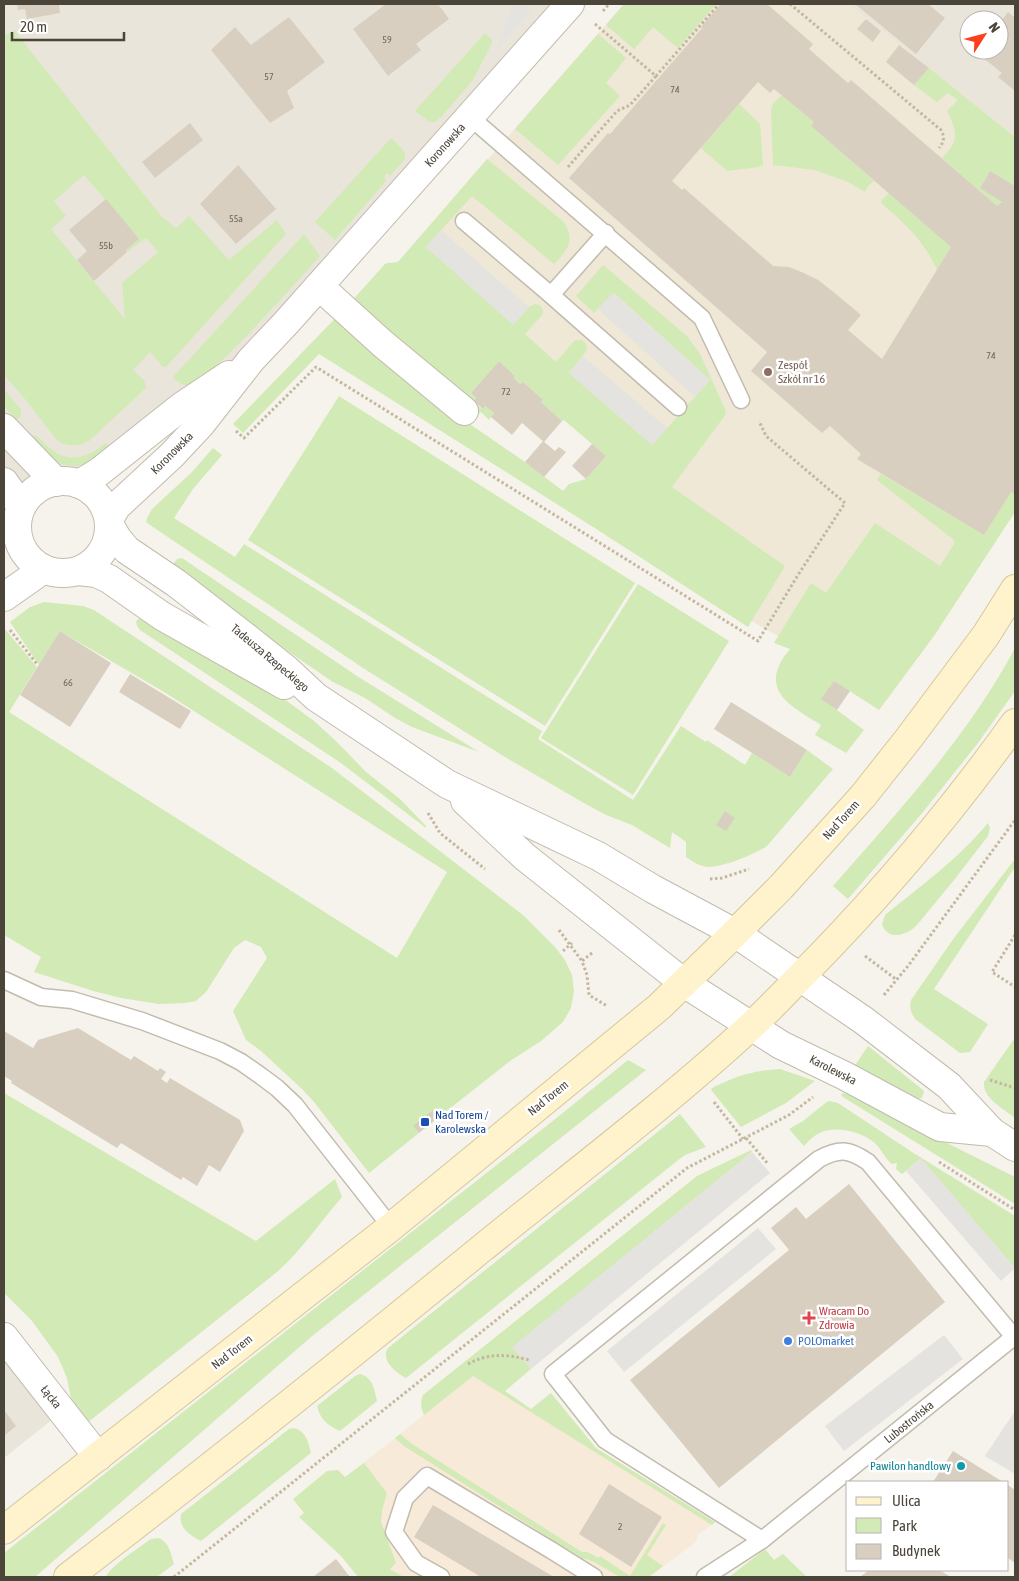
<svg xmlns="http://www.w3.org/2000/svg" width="1019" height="1581" font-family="'Asap Condensed',sans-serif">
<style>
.residential{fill:#eae5da;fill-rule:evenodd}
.commercial{fill:#f7ead8}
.education{fill:#efe8d6}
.green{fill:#d2eab5;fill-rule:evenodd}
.parking{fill:#e5e3e0}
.building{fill:#d8cfc1;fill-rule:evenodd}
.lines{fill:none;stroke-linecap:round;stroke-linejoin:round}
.service-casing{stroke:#c2bbae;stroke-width:19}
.minor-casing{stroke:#c2bbae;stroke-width:30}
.secondary-casing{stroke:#d6c79b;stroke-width:30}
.path{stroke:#c4b79f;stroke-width:3;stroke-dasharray:2.5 2.5;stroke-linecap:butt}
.service{stroke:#fff;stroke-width:16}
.minor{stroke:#fff;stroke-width:28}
.secondary{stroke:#fff3cd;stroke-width:28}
.education-dot{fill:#8d6e63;stroke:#fff;stroke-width:2}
.transit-dot{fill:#1a4fb4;stroke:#fff;stroke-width:2}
.health-dot{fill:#e0444e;stroke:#fff;stroke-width:2}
.shop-dot{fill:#3f7fe0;stroke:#fff;stroke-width:2}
.culture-dot{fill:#0f9aa8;stroke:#fff;stroke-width:2}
.labels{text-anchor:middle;stroke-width:5;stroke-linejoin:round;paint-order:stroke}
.number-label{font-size:10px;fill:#6e675b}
.street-label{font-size:12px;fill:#4b4439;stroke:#fff}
.education-label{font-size:12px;fill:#785e54;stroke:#fff;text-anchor:start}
.transit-label{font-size:12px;fill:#164399;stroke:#fff;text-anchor:start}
.health-label{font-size:12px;fill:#be3a42;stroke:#fff;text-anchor:start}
.shop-label{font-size:12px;fill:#366cbe;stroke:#fff;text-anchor:start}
.culture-label{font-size:12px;fill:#0d838f;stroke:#fff;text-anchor:end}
</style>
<rect width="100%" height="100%" fill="#f6f3ec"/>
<g class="residential">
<polygon points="4,4 570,4 286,323 79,484 48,484 40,488 28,497 21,506 17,523 17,533 4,549"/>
<path d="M848,4h167v133zM969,20h30v30h-30z"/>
<polygon points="4,1337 63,1411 4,1458"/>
</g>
<polygon class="commercial" points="473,1376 599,1453 715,1522 698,1535 696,1542 649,1577 404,1577 390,1568 312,1504"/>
<polygon class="education" points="624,4 849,4 1015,136 1015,504 887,700 606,536 645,484 398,262"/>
<g class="green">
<polygon points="624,4 716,4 678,48 653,27 634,49 606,25"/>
<path d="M14,30l147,186 15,12 13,-12 40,44 48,-40 9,14 -120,133h-3l-13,-15 -17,18 11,10 2,8 -57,53 -9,4h-12l-7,-2 -6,-5 -30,-39 -21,-24v-339zM84,175l55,64 -13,11 1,2 19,-14 12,14 -36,31 3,36 -74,-90 15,-13 -12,-15z"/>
<polygon points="485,33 492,40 492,43 473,80 441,117 435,122 430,122 415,111"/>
<polygon points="598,34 626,58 606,83 620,96 558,165 515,129"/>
<path d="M929,68l86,69v49l-25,-15 -10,16 22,15 -5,4 -55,-48c3,-4 8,-8 10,-12 7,-10 0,-26 -5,-35l11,-11 -10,-7 -11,9 -23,-17z"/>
<polygon points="782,95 814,122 811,126 874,181 868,186 865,192 848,182 815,170 773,165 771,109 773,104"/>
<polygon points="739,104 760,124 763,165 759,167 727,171 701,148"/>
<path d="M391,138c22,20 16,18 -1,38l-3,-3 -3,3 2,5 -51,59 -20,-18z"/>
<path d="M487,159l77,63c12,18 3,29 -10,42l-82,-68 -46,51 88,77 15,-17 6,-3 6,2 2,5 -1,4 -17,19 31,28 19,-22h7l4,4 1,6 -18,23 83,72 58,-65 -96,-87 -20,20 -18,-17 27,-31 84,71 13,18 25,55 1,5 -54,73 113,79 -37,61 -147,-95 -282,-178 -76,79 -10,-9 116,-120 36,-40 3,-1 10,-1zM499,361l16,15 -1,2 6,6 3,-2 19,18 -1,2 21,19 2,-1 42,36 -20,23 -17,5 -6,7 -38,-29 -74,-51 9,-10 19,13 2,-2 8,8 5,-7 -9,-7 -3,3 -8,-8 2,-3 -5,-5z"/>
<path d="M889,193l62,54 -14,23c-11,-27 -34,-49 -56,-67l1,-3z"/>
<path d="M304,234l16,22c-18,20 -113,128 -131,129 -6,1 -12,-3 -16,-8z"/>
<polygon points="4,389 21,410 21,416 16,420 4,406"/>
<polygon points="339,396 635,583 545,726 248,540"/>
<path d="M35,435c6,3 9,9 15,13 19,17 39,9 56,-5l6,6c-21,14 -32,23 -58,12l-24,-23z"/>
<path d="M213,448l9,7 -29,34 -19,29 61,39 9,-13 298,187 -4,8 95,61 48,-74 25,16 1,-2 38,25 7,-12 38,24 17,-27 26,19 -66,77c-12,8 -50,25 -64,20 -6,-1 -12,-6 -17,-9v-15l-14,-10 -2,16 -38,-23 -26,-10 -24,-13 -77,-45 -142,-89 -213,-143 -4,-3 1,-4 5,-9 40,-37z"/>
<path d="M881,474l103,61 27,-43 3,2 1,-2v20l-81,124 -55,74 -45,-29 -12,18 42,31 -18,23 -31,-18 6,-10c-20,-13 -56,-29 -42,-59 2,-6 7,-12 11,-17l-16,-6 37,-60 15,10 49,-70 65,43 14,-22v-4l-77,-60z"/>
<polygon points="182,558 357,676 479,752 412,727 395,718 365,698 333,682 248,624 172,566 177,559"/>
<polygon points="638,584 729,641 633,795 541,738"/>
<polygon points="44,602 83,606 94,610 332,768 523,915 555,947 565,960 572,975 574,991 571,1008 563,1022 541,1041 510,1061 439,1117 433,1111 414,1127 419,1133 369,1173 314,1102 302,1089 261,1051 246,1040 233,1011 267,958 261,947 245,940 234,948 206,992 196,1001 185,1003 159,1004 121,998 93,991 34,972 41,957 4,935 4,628 37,667 9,712 397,958 447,872 164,692 60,631 39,665 10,622 30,607"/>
<polygon points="141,617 272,690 314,721 337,742 366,772 400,799 426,826 426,828 341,763 140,630 137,626 136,621"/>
<path d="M1015,648v43l-37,52 -55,69 -75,87 -15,-13c65,-74 136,-151 182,-238z"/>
<path d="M988,823l2,5 -2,8 -34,44 -37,45c-10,10 -29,17 -35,-1l3,-9c37,-30 72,-55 103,-92z"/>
<path d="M1015,859v8l-81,122 54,35 -18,28 -10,1 -45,-34c-4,-7 -6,-11 -4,-19l43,-62z"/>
<path d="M1014,1039l1,1v78c-11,-9 -33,-20 -31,-36z"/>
<polygon points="868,1046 923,1090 924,1092 922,1098 916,1099 854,1067"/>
<polygon points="628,1060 646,1070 311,1337 35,1577 4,1577 4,1553 559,1116"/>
<path d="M780,1069l35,12 -29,22 -45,24 -29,-36 -1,-2 3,-2c22,-11 42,-17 66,-18z"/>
<path d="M4,1093l252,148 79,-62 7,18c-22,25 -40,53 -65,75l-190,151 -16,-24 -4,-21 -9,-21 -26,-36 -28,-28z"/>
<polygon points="843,1093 851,1095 1015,1177 1015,1204 843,1097 841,1095"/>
<path d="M828,1101l10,2 74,49 103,64v52l-95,-109 -18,15 -6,-5 1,-6 -5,1c-7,-5 -10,-14 -17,-21 -15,-12 -42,-19 -59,-8 -5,3 -8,7 -12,11l-15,-17 14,-8z"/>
<path d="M680,1114l26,33 -21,8 -8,6 -271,217c-10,-5 -26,-18 -18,-30z"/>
<path d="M751,1150l1,2 -239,195 18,22 -26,22 26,18 20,-16 45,55 119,74 -3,3 -239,-149 -49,39c-3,-7 -4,-13 -1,-20l274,-219z"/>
<path d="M360,1374c13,4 14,14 17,27l-37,30c-12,-5 -20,-12 -23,-25l38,-30z"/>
<path d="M294,1428c13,4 14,14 17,25l-110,88c-11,-5 -23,-14 -20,-27l108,-85z"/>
<polygon points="400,1434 412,1444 582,1552 587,1552 599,1558 600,1556 630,1576 663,1523 666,1525 647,1555 663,1566 649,1577 620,1577 596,1563 587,1559 583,1559 404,1446 395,1438"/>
<polygon points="364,1463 387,1493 382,1511 381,1522 396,1563 390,1569 404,1577 358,1577 341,1556 299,1517 304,1513 293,1499 327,1471 338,1470 345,1477"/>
<path d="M158,1538c11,3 13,16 16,26l-17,13h-51c4,-11 34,-30 45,-38z"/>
<polygon points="765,1549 774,1560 783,1554 807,1577 729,1577"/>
</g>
<g class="parking">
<polygon points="516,4 536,4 496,50 511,9"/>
<polygon points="441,230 529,307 513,325 426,247"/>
<polygon points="613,293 710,380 695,397 598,309"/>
<polygon points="583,356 667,428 652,445 569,373"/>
<polygon points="752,1152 770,1173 531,1369 512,1347"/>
<polygon points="921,1158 1015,1268 1001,1281 906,1171"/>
<polygon points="758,1228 776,1249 624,1372 607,1351"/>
<polygon points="944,1335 963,1359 844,1451 825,1426"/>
<polygon points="1015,1411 1015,1474 985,1456"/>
</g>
<g class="building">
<polygon points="17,4 59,4 60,13 27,19 25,9 18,10"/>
<polygon points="386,4 438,4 449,19 416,44 421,50 388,76 353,29"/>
<path d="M721,4h46l46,40 -4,5 39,34 3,-3 146,126 5,-4 -22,-14 10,-17 25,15v306l-1,2 -3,-2 -27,43 -127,-76 4,-5 -31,-28 -8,7 -71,-62 16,-19 -198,-174 39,-45 2,1 92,-106 -1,-1zM758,82l12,11 4,-4 40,33 -3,4 140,121 -69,112 -34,-29 13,-15 -25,-21 -18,-14 -14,-7 -15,-6 -16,-1 -89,-78 -2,2 -10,-9z"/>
<polygon points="855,4 928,4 945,18 916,54"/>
<polygon points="1008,12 1015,18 1015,91 998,77 1002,73 973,50 999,50 999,24"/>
<polygon points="289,17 325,62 287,91 294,108 270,123 211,50 235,27 251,45"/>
<polygon points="866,19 881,31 873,42 857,29"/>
<polygon points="899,45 929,68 914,85 886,62"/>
<polygon points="190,123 203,140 155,178 142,162"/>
<polygon points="238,165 276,209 236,244 200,204"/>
<polygon points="106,199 139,239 126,250 127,252 94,281 77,260 87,251 69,230"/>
<polygon points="499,361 515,376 514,378 520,384 523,382 543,400 541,402 562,421 544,442 522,423 512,435 491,417 494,413 485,406 483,409 474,401 476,398 471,393"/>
<polygon points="543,441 555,451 559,447 566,452 544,477 525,462"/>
<polygon points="592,444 606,456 586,479 572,466"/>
<polygon points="60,631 111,663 70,727 20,695"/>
<polygon points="130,674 191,711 180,729 119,692"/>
<polygon points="834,681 850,691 837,710 821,699"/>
<polygon points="731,702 807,750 790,777 714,729"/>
<polygon points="725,811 735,818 726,831 716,825"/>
<polygon points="78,1028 131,1060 134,1056 158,1071 160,1068 166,1072 161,1079 167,1083 170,1078 240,1120 244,1131 220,1172 209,1165 197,1186 183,1177 181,1180 121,1143 117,1148 11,1083 12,1081 4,1076 4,1031 33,1048 38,1040"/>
<polygon points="433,1110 439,1117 419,1133 413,1126"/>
<polygon points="849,1184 945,1302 719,1488 630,1380 789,1250 771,1228 796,1207 806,1219"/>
<polygon points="4,1410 16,1426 4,1436"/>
<polygon points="953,1451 1003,1482 933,1482"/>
<polygon points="609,1484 662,1517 631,1567 579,1534"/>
<polygon points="1008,1485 1015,1490 1015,1563 1008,1558"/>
<polygon points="433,1505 554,1577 481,1577 414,1537"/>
<polygon points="336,1559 350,1577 313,1577"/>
<polygon points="869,1570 939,1570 951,1577 860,1577"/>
</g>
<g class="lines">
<defs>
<g id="service">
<polyline points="470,117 702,318 741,400"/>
<polyline points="464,221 551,295"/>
<polyline points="606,233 551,295 678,407"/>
<polyline points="4,980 41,997 72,1000 142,1021 220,1051 241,1062 261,1076 277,1088 295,1105 391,1227"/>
<path d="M762,1540l-157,-100 -52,-66 266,-215c20,-11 30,-10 49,3l146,175"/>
<polyline points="441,1577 416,1563 394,1532 405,1498 427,1476 551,1550 594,1577"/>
<polyline points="705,1577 762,1540 1015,1336"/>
</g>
<g id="minor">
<polyline points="319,286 383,344 464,411"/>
<polyline points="4,428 56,482"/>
<circle cx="63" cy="527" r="46"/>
<polyline points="4,482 21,506"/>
<polyline points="79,484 99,472 181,407 229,375"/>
<polyline points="109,519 117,506 172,455 201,424 251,360 286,323 570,4"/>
<polyline points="109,524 117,538 127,550 176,583 247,638 287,670 316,697 447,784 598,856 653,889 735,933 863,1020 949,1086 992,1132 1015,1147"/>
<polyline points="78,571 96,573 109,579 162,616 284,685"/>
<polyline points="4,597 44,569"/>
<polyline points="465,801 525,857 684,983 781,1045 845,1076 940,1127 992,1132"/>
<polyline points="4,1337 98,1457"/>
</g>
<g id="secondary">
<polyline points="4,1530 391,1227 659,1007 735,933 781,887 863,796 909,738 986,635 1015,589"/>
<path d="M68,1577c140,-107 277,-217 413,-328 90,-73 183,-143 268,-221 16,-15 31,-30 46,-46 80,-80 154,-167 220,-259"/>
</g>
</defs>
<use href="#service" class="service-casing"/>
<use href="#minor" class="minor-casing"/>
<use href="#secondary" class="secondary-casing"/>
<g class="path">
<path d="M790,4l151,126c4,7 3,12 -2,18"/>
<polyline points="603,11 609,4"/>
<polyline points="595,24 656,76 719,4"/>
<polyline points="568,167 617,111 630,105 656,76"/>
<polyline points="236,431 244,438 316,367 758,641 798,575 845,503 766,436 759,421"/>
<polyline points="10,630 37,664"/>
<polyline points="428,813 440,833 485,869"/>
<polyline points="710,879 722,878 749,869"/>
<polyline points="559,930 582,961"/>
<polyline points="1015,935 992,972 1015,987"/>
<polyline points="563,951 572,943"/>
<polyline points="592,953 582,961 587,975 589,995 607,1006"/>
<polyline points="865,956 897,980"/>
<polyline points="884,995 908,966 1015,820"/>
<polyline points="990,1080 1015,1088"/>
<polyline points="714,1102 743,1139"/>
<polyline points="746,1138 768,1164"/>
<polyline points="939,1162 1015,1210"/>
<path d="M468,1364c20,-11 39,-10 61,-4"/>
<polyline points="174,1577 687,1168 789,1115 813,1097"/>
</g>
<use href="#service" class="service"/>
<use href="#minor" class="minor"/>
<use href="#secondary" class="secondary"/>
</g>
<circle class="education-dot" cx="768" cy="372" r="5"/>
<rect class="transit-dot" x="420" y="1117" width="10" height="10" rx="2.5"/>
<path class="health-dot" d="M806.5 1310.5h5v5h5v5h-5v5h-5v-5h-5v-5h5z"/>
<circle class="shop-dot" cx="788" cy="1341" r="5"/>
<circle class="culture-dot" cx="961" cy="1466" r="5"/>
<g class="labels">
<g class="number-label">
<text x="387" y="43">59</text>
<text x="269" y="80">57</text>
<text x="675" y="93">74</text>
<text x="236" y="222">55a</text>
<text x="106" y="249">55b</text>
<text x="991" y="359">74</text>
<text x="506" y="395">72</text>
<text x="68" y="686">66</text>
<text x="620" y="1530">2</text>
</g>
<g class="street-label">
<text transform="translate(445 145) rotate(-48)" y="4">Koronowska</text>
<text transform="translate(172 453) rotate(-45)" y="4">Koronowska</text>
<text transform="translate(270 658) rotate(40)" y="4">Tadeusza Rzepeckiego</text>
<text transform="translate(841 820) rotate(-48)" y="4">Nad Torem</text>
<text transform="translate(833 1070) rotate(27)" y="4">Karolewska</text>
<text transform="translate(548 1098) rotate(-39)" y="4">Nad Torem</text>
<text transform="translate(232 1352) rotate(-38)" y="4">Nad Torem</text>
<text transform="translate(51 1397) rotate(52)" y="4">Łącka</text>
<text transform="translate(909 1422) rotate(-39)" y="4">Lubostrońska</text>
</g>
<g class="education-label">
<text x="778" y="369">Zespół<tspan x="778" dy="14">Szkół nr 16</tspan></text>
</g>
<g class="transit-label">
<text x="435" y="1119">Nad Torem /<tspan x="435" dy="14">Karolewska</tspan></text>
</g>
<g class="health-label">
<text x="819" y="1315">Wracam Do<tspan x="819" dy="14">Zdrowia</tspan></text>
</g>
<g class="shop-label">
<text x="798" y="1345">POLOmarket</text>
</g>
<g class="culture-label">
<text x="951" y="1470">Pawilon handlowy</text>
</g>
</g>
<rect width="1019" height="1581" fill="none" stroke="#4b4439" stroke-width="10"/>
<rect x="846" y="1481" width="162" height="90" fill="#ffffff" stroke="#b7b4b0"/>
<rect x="856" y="1497" width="25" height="8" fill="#fff3cd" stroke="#b7b4b0"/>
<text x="892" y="1506" font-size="15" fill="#4b4439">Ulica</text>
<rect x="856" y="1518" width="25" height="15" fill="#d2eab5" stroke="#b7b4b0"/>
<text x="892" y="1531" font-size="15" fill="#4b4439">Park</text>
<rect x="856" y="1544" width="25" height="15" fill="#d8cfc1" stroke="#b7b4b0"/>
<text x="892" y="1556" font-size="15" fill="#4b4439">Budynek</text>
<g transform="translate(984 35) rotate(54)"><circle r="24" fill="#ffffff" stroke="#b7b4b0"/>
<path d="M0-4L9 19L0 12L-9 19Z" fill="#fc3f1d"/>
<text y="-8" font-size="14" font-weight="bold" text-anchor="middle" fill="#4b4439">N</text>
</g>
<path d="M12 32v8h112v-8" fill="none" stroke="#4b4439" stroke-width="2.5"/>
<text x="20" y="32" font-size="15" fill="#4b4439" stroke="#ffffff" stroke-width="4" paint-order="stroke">20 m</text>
</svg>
